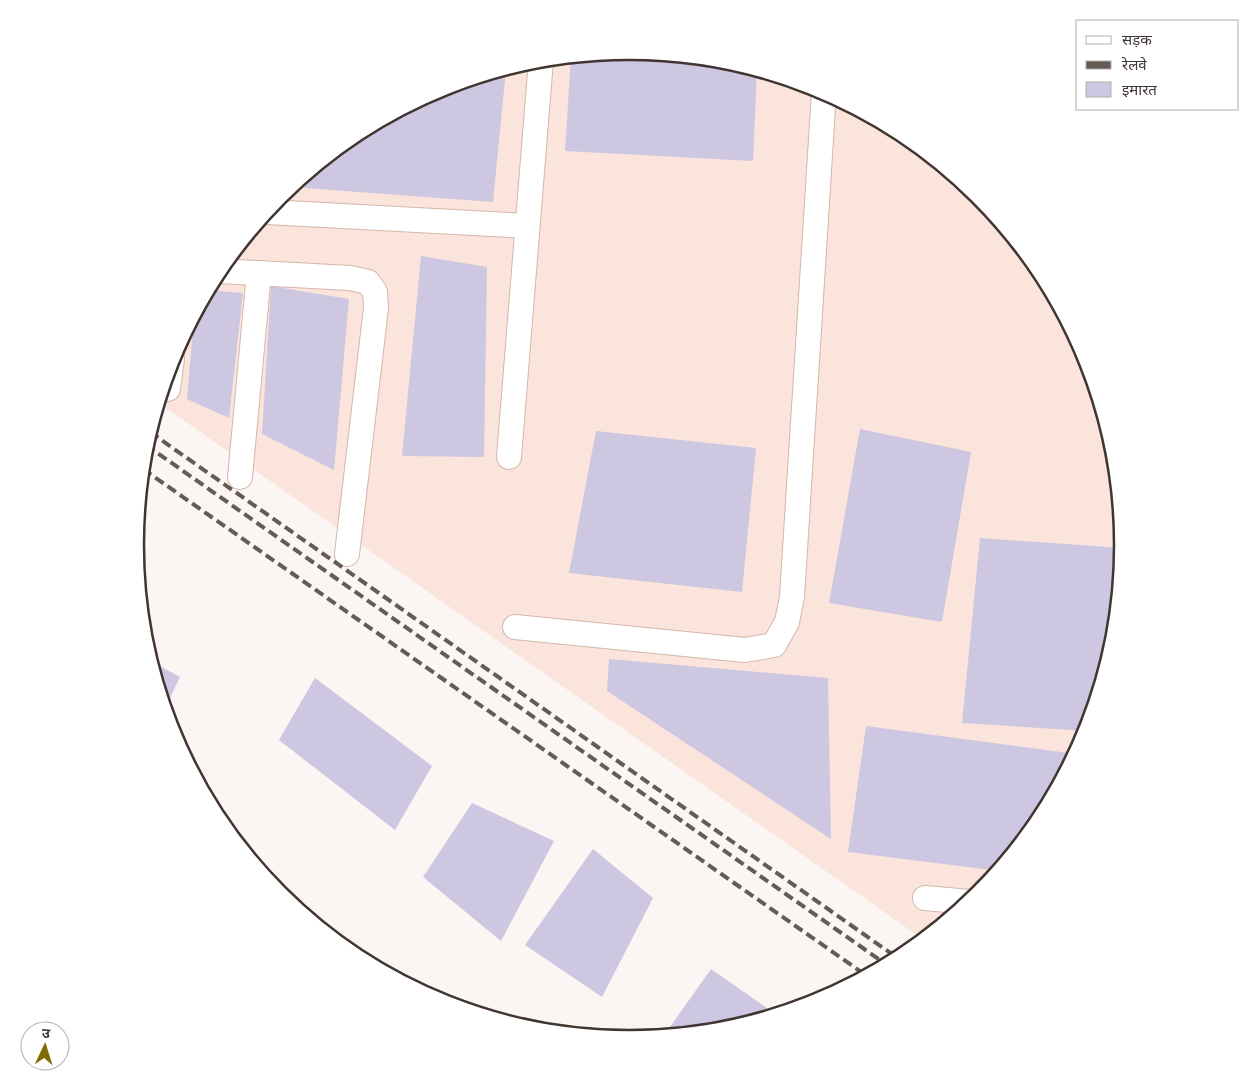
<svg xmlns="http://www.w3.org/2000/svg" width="1259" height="1091" font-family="Barlow,'Noto Sans Devanagari',sans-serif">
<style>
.built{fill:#fbe4db}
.building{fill:#cdc7e1}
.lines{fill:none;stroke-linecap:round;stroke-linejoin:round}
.minor-casing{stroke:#d3b7ab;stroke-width:26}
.minor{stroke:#fff;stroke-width:24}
.rail{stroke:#655b56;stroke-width:4;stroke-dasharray:10 5;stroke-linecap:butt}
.rim{fill:none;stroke:#403530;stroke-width:2.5}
</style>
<rect width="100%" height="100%" fill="#fbf5f3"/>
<polygon class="built" points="630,51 726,61 819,89 904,135 979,196 1041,271 1086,357 1114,449 1124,546 1114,642 1086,735 1040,820 979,895 924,940 159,403 173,356 219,271 280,196 355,134 441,89 533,61"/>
<g class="building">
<polygon points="630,51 726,61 757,70 753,161 565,151 571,57"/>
<polygon points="506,69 493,202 291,187 355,134 441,89"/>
<polygon points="421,256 487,267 484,457 402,456"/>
<polygon points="271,286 349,299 334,470 262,434"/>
<polygon points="208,290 243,293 229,418 187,399 194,317"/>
<polygon points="860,429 971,452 942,622 829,603"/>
<polygon points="596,431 756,448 742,592 569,573"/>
<polygon points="980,538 1123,548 1114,642 1087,731 962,723"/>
<polygon points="609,659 828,678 831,839 607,691"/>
<polygon points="150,661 180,677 168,702 162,699"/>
<polygon points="315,678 432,766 395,830 279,740"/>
<polygon points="866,726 1076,754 1040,820 999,871 848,852"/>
<polygon points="472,803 554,841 501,941 423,877"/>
<polygon points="593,849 653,898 602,997 525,945"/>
<polygon points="711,969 767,1008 764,1019 726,1030 668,1036 665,1034"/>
</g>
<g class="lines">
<defs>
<g id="minor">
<polyline points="267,212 527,226"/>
<polyline points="219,271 350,278 368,282 375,292 376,308 347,554"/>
<polyline points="168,389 172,359"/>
<polyline points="509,457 541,60"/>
<polyline points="240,477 259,273"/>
<polyline points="515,627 745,650 774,645 787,622 792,597 824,92"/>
<polyline points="925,898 970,902"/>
</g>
</defs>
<use href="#minor" class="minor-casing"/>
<use href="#minor" class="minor"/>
<g class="rail">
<polyline points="150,432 899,959"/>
<polyline points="146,445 887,965"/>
<polyline points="143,469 867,976"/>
</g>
</g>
<path d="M0 0H1259V1091H0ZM144 545a485 485 0 1 1 970 0a485 485 0 1 1-970 0Z" fill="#fff" fill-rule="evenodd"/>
<path class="rim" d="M144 545a485 485 0 1 1 970 0a485 485 0 1 1-970 0Z"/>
<rect x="1076" y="20" width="162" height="90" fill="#ffffff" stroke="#b3aeac"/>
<rect x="1086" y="36" width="25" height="8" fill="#ffffff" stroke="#b3aeac"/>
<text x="1122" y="45" font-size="15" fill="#403530">सड़क</text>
<rect x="1086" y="61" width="25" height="8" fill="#655b56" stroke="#b3aeac"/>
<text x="1122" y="70" font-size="15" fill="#403530">रेलवे</text>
<rect x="1086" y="82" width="25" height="15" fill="#cdc7e1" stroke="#b3aeac"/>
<text x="1122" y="95" font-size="15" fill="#403530">इमारत</text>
<g transform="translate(45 1046) rotate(4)"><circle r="24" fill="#ffffff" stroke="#b3aeac"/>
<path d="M0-4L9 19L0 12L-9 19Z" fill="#806c05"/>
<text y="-8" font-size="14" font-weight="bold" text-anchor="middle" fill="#403530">उ</text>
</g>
</svg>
